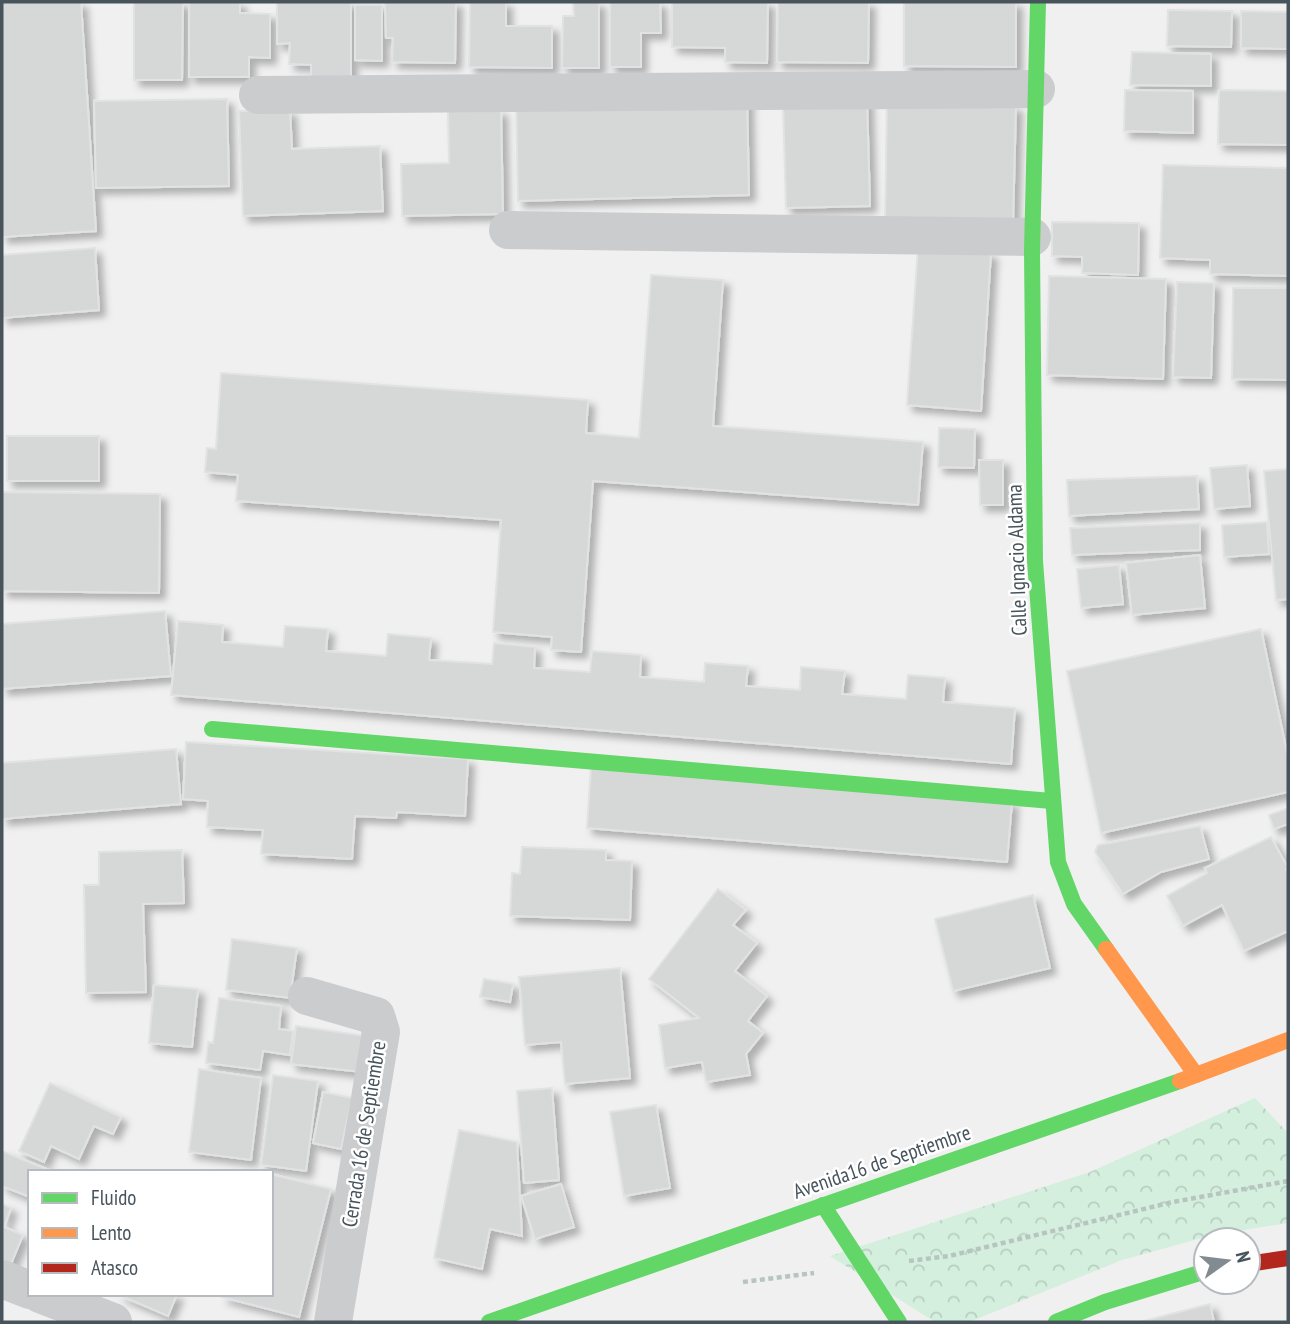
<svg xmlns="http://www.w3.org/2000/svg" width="1290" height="1324" font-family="'PT Sans Narrow',sans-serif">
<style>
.park{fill:url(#park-crowns)}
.building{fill:#d6d8d8;stroke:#e1e2e3;stroke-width:2;filter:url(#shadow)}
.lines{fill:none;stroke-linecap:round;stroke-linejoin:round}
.path{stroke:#b8c4c0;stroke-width:4.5;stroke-dasharray:5 3.5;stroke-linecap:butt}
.street{stroke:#caccce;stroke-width:38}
.fast{stroke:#63d668;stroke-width:16}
.slow{stroke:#ff974d;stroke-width:16}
.jam{stroke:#b3261e;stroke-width:16}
.labels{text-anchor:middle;stroke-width:5;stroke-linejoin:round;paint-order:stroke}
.street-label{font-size:21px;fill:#47545c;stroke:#fff}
</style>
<defs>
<pattern id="park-crowns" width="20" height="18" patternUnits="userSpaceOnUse" patternTransform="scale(1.75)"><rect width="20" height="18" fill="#d4efdd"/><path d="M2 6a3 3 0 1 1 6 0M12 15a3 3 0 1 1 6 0" fill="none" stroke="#b7cfc0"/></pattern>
<filter id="shadow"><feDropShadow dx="6" dy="6" stdDeviation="3.5" flood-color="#0004"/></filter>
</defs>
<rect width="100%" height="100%" fill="#f0f0f0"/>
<polygon class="park" points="1255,1098 1288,1133 1288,1223 1213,1235 1122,1260 969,1322 935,1322 830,1256 1090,1172"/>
<g class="building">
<polygon points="2,2 81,2 96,231 2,237"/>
<polygon points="134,2 183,2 182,80 134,80"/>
<polygon points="189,2 240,2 240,13 270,14 270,58 249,57 249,77 189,77"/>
<polygon points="277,2 351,2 351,78 311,77 311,65 289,64 290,43 277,44"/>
<polygon points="385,2 456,2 455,63 392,62 393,38 386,38"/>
<polygon points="470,2 506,2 506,26 552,26 552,68 469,67"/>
<polygon points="573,2 599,2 599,68 562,68 563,16 574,16"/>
<polygon points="610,2 660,2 661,33 641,33 641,67 610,67"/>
<polygon points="672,2 768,2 767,63 725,62 725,48 672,47"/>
<polygon points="778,2 869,2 868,63 777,62"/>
<polygon points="904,2 1016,2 1016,67 904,66"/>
<polygon points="355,5 382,5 382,61 355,60"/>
<polygon points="1168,10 1232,11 1231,47 1167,46"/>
<polygon points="1241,11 1288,12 1288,49 1241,48"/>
<polygon points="1132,52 1211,54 1211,86 1130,85"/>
<polygon points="1125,90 1193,91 1193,133 1124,131"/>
<polygon points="1219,90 1288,91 1288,145 1218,144"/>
<polygon points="747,95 749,195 518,201 516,100"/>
<polygon points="227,99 229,186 96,188 94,101"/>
<polygon points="867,99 870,206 786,208 783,101"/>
<polygon points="887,103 1016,106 1013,224 885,221"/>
<polygon points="290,110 292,149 380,146 383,211 243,216 239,111"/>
<polygon points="501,110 503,214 402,216 401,164 449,163 448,111"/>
<polygon points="1163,165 1288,168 1288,276 1210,274 1210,260 1160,258"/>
<polygon points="1052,222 1139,223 1138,275 1082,273 1082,257 1052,256"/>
<polygon points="95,248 99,310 2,318 2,255"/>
<polygon points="918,248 991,253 981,411 907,405"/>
<polygon points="651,275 723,280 713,426 923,442 918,505 593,481 581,652 551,650 552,637 493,632 501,520 236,501 238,475 205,472 207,448 216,449 221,373 588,400 586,433 639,438"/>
<polygon points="1049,276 1166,279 1163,379 1047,375"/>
<polygon points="1177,282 1214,283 1211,378 1173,377"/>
<polygon points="1233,288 1288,288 1288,380 1232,379"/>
<polygon points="939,428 975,429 974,468 938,467"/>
<rect x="7" y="436" width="92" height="45"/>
<polygon points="979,460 1003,460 1003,505 980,505"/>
<polygon points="1247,465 1250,506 1214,509 1210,468"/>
<polygon points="1288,469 1288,599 1276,600 1264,471"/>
<polygon points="1197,476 1199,509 1069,516 1067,480"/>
<polygon points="2,492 160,494 159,593 2,591"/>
<polygon points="1267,522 1269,554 1224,557 1222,525"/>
<polygon points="1200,523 1200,550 1072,555 1070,528"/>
<polygon points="1200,555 1205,608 1132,615 1126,563"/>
<polygon points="1119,565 1123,604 1081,608 1077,569"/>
<polygon points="165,611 171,676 2,689 2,624"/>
<polygon points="178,621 223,625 222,642 283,647 285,626 328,629 326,651 386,656 388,634 431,638 429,660 492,664 494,643 535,647 534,668 590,672 592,651 641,655 640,677 704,682 705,663 748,666 746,686 800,690 801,667 845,671 842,694 906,699 908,675 945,678 943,702 1015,708 1011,764 171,695"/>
<polygon points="1261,629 1288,757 1288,792 1101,833 1067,671"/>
<polygon points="186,742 468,759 465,816 397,812 396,818 355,816 352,859 261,854 263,830 207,827 208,801 183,799"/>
<polygon points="176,749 181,804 2,819 2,763"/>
<polygon points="591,768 1012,802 1007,862 587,828"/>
<polygon points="1288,808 1288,824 1274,829 1269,815"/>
<polygon points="1200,826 1209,859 1161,872 1123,894 1095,852 1098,845"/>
<polygon points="1271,837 1288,868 1286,869 1288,874 1288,931 1244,951 1222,905 1183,926 1167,896 1207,873 1205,868"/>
<polygon points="522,847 606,850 606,860 632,861 630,920 510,916 512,873 520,874"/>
<polygon points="182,850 184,903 143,904 146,992 86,993 84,885 99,885 99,852"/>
<polygon points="718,889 746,910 733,925 757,943 735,971 767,996 748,1021 763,1033 746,1054 750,1075 706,1082 702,1062 665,1068 659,1025 699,1018 649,979"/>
<polygon points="1033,895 1050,968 953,991 935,919"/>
<polygon points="232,939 297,948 290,998 226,990"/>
<polygon points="620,968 630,1078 565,1084 561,1042 525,1045 519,977"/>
<polygon points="484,979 513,984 510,1002 480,997"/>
<polygon points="154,985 198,989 192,1047 149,1043"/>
<polygon points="219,998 281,1006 279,1029 293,1031 290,1055 263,1051 260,1070 206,1063 208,1042 213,1043"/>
<polygon points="296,1026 366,1036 361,1072 291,1064"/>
<polygon points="199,1069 261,1078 251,1160 189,1152"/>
<polygon points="273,1075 318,1081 306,1171 261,1165"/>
<polygon points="50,1083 121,1117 113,1134 94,1126 79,1159 51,1146 44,1162 19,1151"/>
<polygon points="552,1088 559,1180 524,1183 517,1091"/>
<polygon points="323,1092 352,1098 341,1149 313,1143"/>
<polygon points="656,1105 670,1188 624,1196 610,1112"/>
<polygon points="459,1130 517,1142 522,1236 490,1229 482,1269 434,1258"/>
<polygon points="2,1151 54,1172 30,1172 30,1197 2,1186"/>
<polygon points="271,1174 331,1189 299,1317 222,1297 223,1294 271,1294"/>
<polygon points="561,1184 574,1227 535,1239 521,1196"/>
<polygon points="2,1204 11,1208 4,1227 23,1235 11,1264 2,1260"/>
<polygon points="117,1294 177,1294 168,1316"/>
<polygon points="1210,1304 1214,1322 1140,1322"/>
</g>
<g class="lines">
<g class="path">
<polyline points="909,1261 949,1256 1173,1202 1288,1181"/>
<polyline points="743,1282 814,1273"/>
</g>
<g class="street">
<polyline points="258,95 1036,89"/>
<polyline points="508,230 1032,237"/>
<polyline points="307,996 376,1016 381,1032 333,1322"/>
<polyline points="2,1279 30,1290"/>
<polyline points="40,1294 113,1322"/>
</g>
<g class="fast">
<polyline points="1038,2 1032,251 1035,561 1058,862 1074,904 1106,949"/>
<polyline points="212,729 1052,801"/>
<polyline points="823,1205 899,1322"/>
<polyline points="489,1322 1180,1081"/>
<polyline points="1056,1322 1105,1302 1206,1271"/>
</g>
<g class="slow">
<polyline points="1106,949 1196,1075"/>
<polyline points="1180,1081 1288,1040"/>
</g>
<polyline class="jam" points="1248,1264 1288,1258"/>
</g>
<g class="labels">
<g class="street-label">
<text transform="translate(1017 560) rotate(-92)" y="7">Calle Ignacio Aldama</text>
<text transform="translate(364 1134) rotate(-81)" y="7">Cerrada 16 de Septiembre</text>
<text transform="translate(882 1162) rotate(-19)" y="7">Avenida16 de Septiembre</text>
</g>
</g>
<rect width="1290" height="1324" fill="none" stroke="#47545c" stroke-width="7"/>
<rect x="28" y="1170" width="245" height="126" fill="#ffffff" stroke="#b5bbbe" stroke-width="2"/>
<rect x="42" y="1193" width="35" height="10" fill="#63d668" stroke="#b5bbbe" stroke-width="2"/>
<text x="91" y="1205" font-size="21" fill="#47545c">Fluido</text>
<rect x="42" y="1228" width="35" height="10" fill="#ff974d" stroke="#b5bbbe" stroke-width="2"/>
<text x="91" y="1240" font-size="21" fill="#47545c">Lento</text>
<rect x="42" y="1263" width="35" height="10" fill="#b3261e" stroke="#b5bbbe" stroke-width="2"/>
<text x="91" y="1275" font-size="21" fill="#47545c">Atasco</text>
<g transform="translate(1227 1261) rotate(76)"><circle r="33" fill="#ffffff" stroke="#b5bbbe" stroke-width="2"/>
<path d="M0-5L12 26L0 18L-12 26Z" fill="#828b90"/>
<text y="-10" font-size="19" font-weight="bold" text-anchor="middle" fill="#47545c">N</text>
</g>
</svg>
